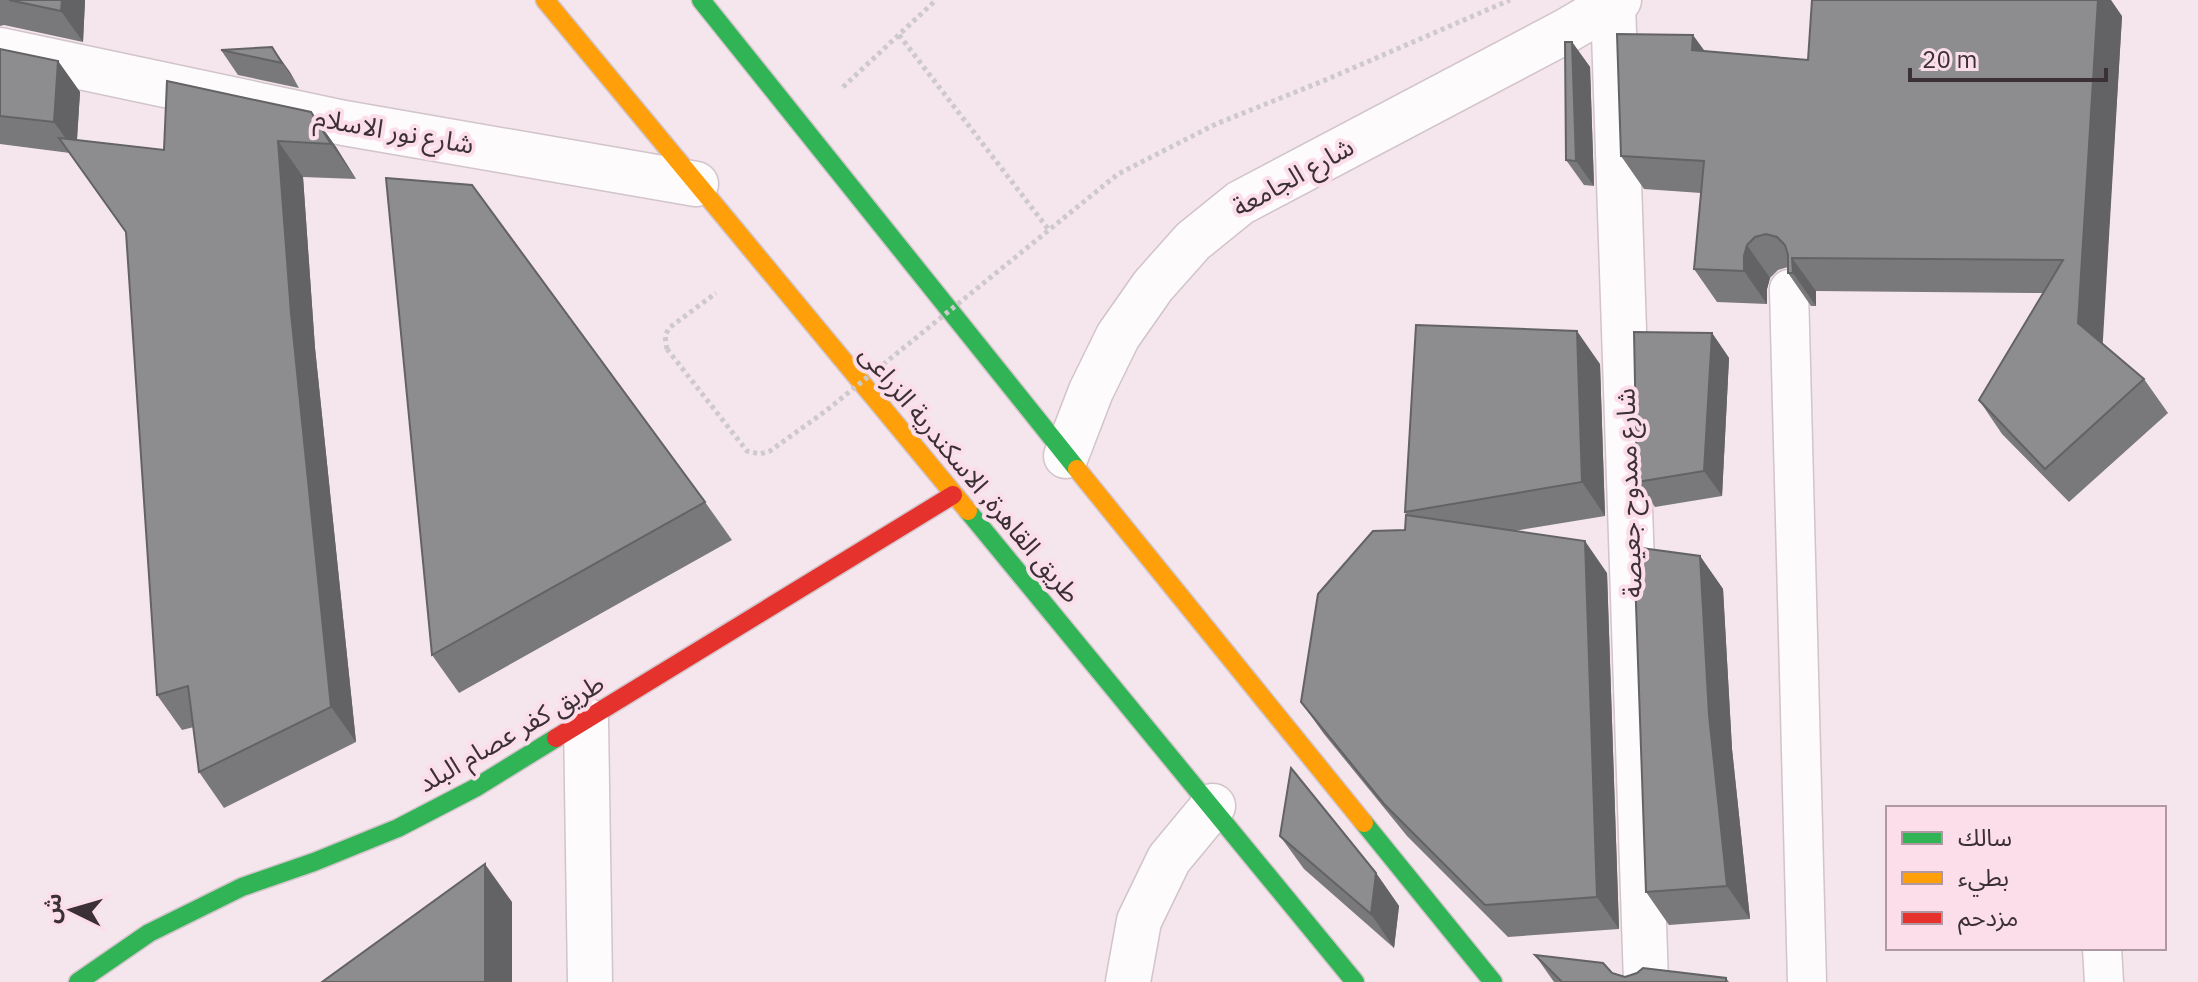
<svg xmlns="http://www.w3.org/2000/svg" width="2198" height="982" font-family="'IBM Plex Sans','Noto Sans Arabic',sans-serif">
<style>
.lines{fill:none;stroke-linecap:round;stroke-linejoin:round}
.lane-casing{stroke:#d1c4ca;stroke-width:41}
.street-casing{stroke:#d1c4ca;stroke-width:47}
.fast-casing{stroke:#d1c4ca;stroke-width:21}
.slow-casing{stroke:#d1c4ca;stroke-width:21}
.jam-casing{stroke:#d1c4ca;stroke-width:21}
.path{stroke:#cec9cb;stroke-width:5;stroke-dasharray:4 4;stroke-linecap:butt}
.lane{stroke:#fefbfc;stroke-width:38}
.street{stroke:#fefbfc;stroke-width:44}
.fast{stroke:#30b455;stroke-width:18}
.slow{stroke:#ff9f0a;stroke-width:18}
.jam{stroke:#e5322d;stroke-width:18}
.path-bridge{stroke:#cec9cb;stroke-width:5;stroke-dasharray:4 4;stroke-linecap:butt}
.wall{fill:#79787b}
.shaded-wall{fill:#636264}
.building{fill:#8d8c8f;stroke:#636264;stroke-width:2}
.labels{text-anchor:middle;stroke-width:8;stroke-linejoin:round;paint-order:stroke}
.street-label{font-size:26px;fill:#3b3035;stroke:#fcdeeb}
</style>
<rect width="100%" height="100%" fill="#f5e5ec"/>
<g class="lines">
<defs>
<g id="lane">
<polyline points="1789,289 1807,982"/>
<polyline points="2102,948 2104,982"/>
</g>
<g id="street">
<polyline points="1613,4 1646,982"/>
<polyline points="0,50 344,123 696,184"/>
<polyline points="1066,456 1091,391 1118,336 1153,286 1193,241 1240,203 1566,31 1619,0"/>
<polyline points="586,720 590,982"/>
<polyline points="1128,982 1139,921 1169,859 1213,806"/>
</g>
<g id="fast">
<polyline points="701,0 1077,469"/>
<polyline points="968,511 1355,982"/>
<polyline points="1364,823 1493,982"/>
<polyline points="78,982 149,933 242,887 314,862 398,828 475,788 556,738"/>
</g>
<g id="slow">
<polyline points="545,0 968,511"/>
<polyline points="1077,469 1364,823"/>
</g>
<polyline id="jam" points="556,738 953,495"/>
</defs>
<use href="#lane" class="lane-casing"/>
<use href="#street" class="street-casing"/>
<use href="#fast" class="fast-casing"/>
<use href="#slow" class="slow-casing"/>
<use href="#jam" class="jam-casing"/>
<g class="path">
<polyline points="899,35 1049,230"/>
<polyline points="843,87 936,0"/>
<polyline points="667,349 665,336 669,328 716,293"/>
</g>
<use href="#lane" class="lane"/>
<use href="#street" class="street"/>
<use href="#fast" class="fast"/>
<use href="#slow" class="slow"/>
<use href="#jam" class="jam"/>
<polyline class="path-bridge" points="667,349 747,451 760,454 770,451 827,410 1118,174 1216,124 1323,81 1510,0"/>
</g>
<g class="wall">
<polygon points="0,0 85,0 83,42 4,25 0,26"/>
<polygon points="2122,16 2102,343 2144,379 2168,413 2069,502 2002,434 1979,400 2043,293 1816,291 1816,306 1811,306 1788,273 1788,267 1778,270 1770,278 1767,289 1767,304 1717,302 1694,269 1701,193 1644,189 1621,156 1705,51 1808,60"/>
<polygon points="1572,42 1590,67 1594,186 1584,185 1566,160"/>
<polygon points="272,47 299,88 238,75 221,50"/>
<polygon points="0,49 58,61 80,92 77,140 164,150 311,112 336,147 356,179 303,177 315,348 356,742 224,808 199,772 194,727 182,730 157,695 126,233 70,153 0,144"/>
<polygon points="1712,333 1729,358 1722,496 1655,507 1637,482"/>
<polygon points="1600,364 1605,516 1514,531 1607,573 1619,929 1508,937 1407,836 1324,734 1301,702 1405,530 1408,516 1405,512"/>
<polygon points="705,502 732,540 459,693 432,655"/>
<polygon points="1700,556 1723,589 1732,749 1750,919 1669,925 1646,892"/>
<polygon points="1280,836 1376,873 1399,906 1394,948 1304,869"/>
<polygon points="1535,955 1625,977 1726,978 1729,982 1554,982"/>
</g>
<g class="shaded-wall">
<polygon points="62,0 85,0 83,42 61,11"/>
<polygon points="2098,0 2111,0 2122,16 2102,356 2078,323"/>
<polygon points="1693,35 1717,68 1692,50"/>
<polygon points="1572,42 1590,67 1594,186 1576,161"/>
<polygon points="272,47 290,72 299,88 282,63"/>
<polygon points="58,61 80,92 76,153 54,122"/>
<polygon points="311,112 336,147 356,179 331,144"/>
<polygon points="278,141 303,177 315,348 356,742 331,707 291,313"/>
<polygon points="1747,245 1770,278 1767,289 1767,304 1744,271 1744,256"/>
<polygon points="1792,258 1816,291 1816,306 1793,273"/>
<polygon points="1577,331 1600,364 1605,516 1582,482"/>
<polygon points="1712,333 1729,358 1722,496 1704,471"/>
<polygon points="1585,541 1607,573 1619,929 1597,897"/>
<polygon points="1700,556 1723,589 1732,749 1750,919 1727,886 1709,715"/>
<polygon points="485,864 512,902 512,982 485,982"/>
<polygon points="1376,873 1399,906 1394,948 1371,914"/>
</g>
<g class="building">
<polygon points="9,0 62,0 61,11"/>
<polygon points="1812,0 2098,0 2078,323 2144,379 2045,469 1979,400 2063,260 1792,258 1793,273 1788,273 1788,255 1785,245 1777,237 1766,234 1755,237 1747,245 1744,256 1744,271 1694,269 1704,161 1621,156 1617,34 1693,35 1692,50 1808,60"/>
<polygon points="1565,42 1572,42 1576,161 1566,160"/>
<polygon points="272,47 282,63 221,50"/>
<polygon points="0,49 58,61 54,122 0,116"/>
<polygon points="167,81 311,112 331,144 278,141 291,313 331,707 199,772 188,686 157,695 126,232 59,138 164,150"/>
<polygon points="386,178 472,185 705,502 432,655"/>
<polygon points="1416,325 1577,331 1582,482 1405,512"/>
<polygon points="1634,332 1712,333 1704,471 1637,482"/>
<polygon points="1406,515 1585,541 1597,897 1485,905 1384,804 1301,702 1318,594 1373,531 1405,530"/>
<polygon points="1634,547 1700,556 1709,715 1727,886 1646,892"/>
<polygon points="1291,768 1376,873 1371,914 1280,836"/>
<polygon points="485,864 485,982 322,982"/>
<polygon points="1535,955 1603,963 1612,973 1625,977 1637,973 1643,968 1726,978 1726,982 1562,982"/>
</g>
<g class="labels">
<g class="street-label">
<text transform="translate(394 131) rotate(10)" y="9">شارع نور الاسلام</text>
<text transform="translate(1293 177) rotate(-29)" y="9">شارع الجامعة</text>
<text transform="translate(970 474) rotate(50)" y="9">طريق القاهرة, الاسكندرية الزراعى</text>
<text transform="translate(1629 493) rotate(-92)" y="9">شارع ممدوح جعيصة</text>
<text transform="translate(511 733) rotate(-30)" y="9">طريق كفر عصام البلد</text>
</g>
</g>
<rect x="1886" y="806" width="280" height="144" fill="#fcdeeb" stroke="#af98a2" stroke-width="2"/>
<rect x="1902" y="832" width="40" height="12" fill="#30b455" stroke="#af98a2" stroke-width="2"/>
<text x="1958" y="846" font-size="24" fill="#3b3035">سالك</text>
<rect x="1902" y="872" width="40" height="12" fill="#ff9f0a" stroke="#af98a2" stroke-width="2"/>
<text x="1958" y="886" font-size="24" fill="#3b3035">بطيء</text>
<rect x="1902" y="912" width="40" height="12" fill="#e5322d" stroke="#af98a2" stroke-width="2"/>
<text x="1958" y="926" font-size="24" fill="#3b3035">مزدحم</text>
<g transform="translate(72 910) rotate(275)" stroke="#fcdeeb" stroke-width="6" paint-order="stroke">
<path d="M0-6L14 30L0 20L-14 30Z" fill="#3b3035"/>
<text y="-12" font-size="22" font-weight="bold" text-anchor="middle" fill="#3b3035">ش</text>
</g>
<path d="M1910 68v12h196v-12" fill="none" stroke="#3b3035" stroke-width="4"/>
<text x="1922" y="68" font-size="24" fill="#3b3035" stroke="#fcdeeb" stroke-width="6" paint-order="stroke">20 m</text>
</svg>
